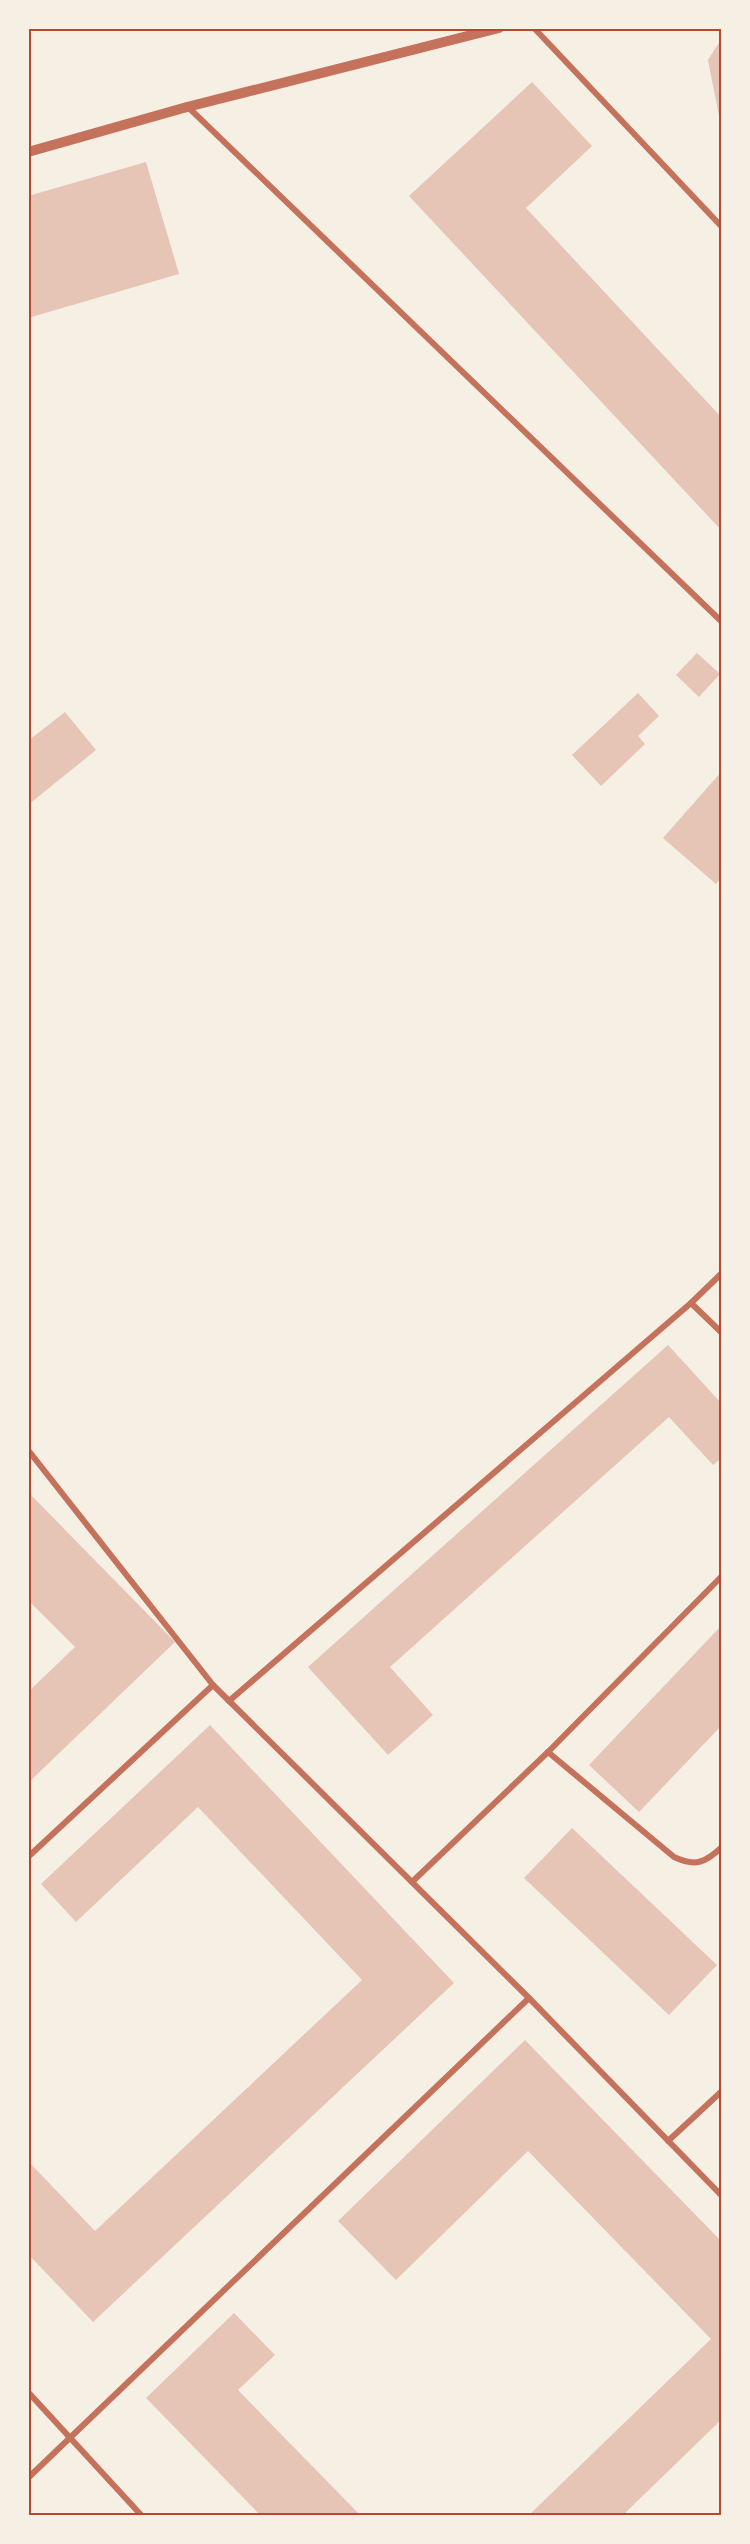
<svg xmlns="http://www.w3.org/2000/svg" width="750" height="2544" font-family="'Roboto Condensed',sans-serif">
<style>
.building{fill:#e6c5b7}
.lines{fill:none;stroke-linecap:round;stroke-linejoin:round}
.minor{stroke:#c5725c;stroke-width:6}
.tertiary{stroke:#c5725c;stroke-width:10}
.neatline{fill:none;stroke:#b5482f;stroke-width:2}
</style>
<rect width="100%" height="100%" fill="#f6efe4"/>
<g class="building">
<polygon points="722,38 722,121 720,121 708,60"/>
<polygon points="532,82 592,146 526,208 722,418 722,531 409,196"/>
<polygon points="146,162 179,274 28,318 28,196"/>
<polygon points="697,653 720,674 699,697 676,675"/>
<polygon points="638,693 659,716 638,736 645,744 601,786 572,755"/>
<polygon points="65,712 96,750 28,805 28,741"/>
<polygon points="722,771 722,877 716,884 663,838"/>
<polygon points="668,1345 722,1404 722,1458 713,1465 669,1417 390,1667 433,1715 388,1755 308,1667"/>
<polygon points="28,1492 175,1642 28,1783 28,1692 75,1647 28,1600"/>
<polygon points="722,1625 722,1725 639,1812 589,1765"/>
<polygon points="210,1725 454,1983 93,2322 28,2254 28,2161 95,2231 362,1980 198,1807 76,1922 41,1884"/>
<polygon points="572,1828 717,1965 669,2015 524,1878"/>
<polygon points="525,2040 722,2242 722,2419 622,2516 528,2516 711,2339 528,2151 396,2280 338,2221"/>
<polygon points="234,2313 275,2355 238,2390 361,2516 261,2516 146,2398"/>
</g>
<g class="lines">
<g class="minor">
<polyline points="534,28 722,227"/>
<polyline points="188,107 722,622"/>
<polyline points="722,1273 691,1303 722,1333"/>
<polyline points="28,1450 213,1685 529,1998 722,2196"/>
<polyline points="229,1701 691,1303"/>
<path d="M548,1752l126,105c21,10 31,6 48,-10"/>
<polyline points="28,1857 213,1685"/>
<polyline points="412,1882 548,1752 722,1576"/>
<polyline points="668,2141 722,2091"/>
<polyline points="28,2392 142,2516"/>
<polyline points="28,2478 529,1998"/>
</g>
<polyline class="tertiary" points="28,152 187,107 499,28"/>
</g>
<rect width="750" height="2544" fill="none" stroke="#f6efe4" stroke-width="60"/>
<rect x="30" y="30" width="690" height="2484" class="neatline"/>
</svg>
